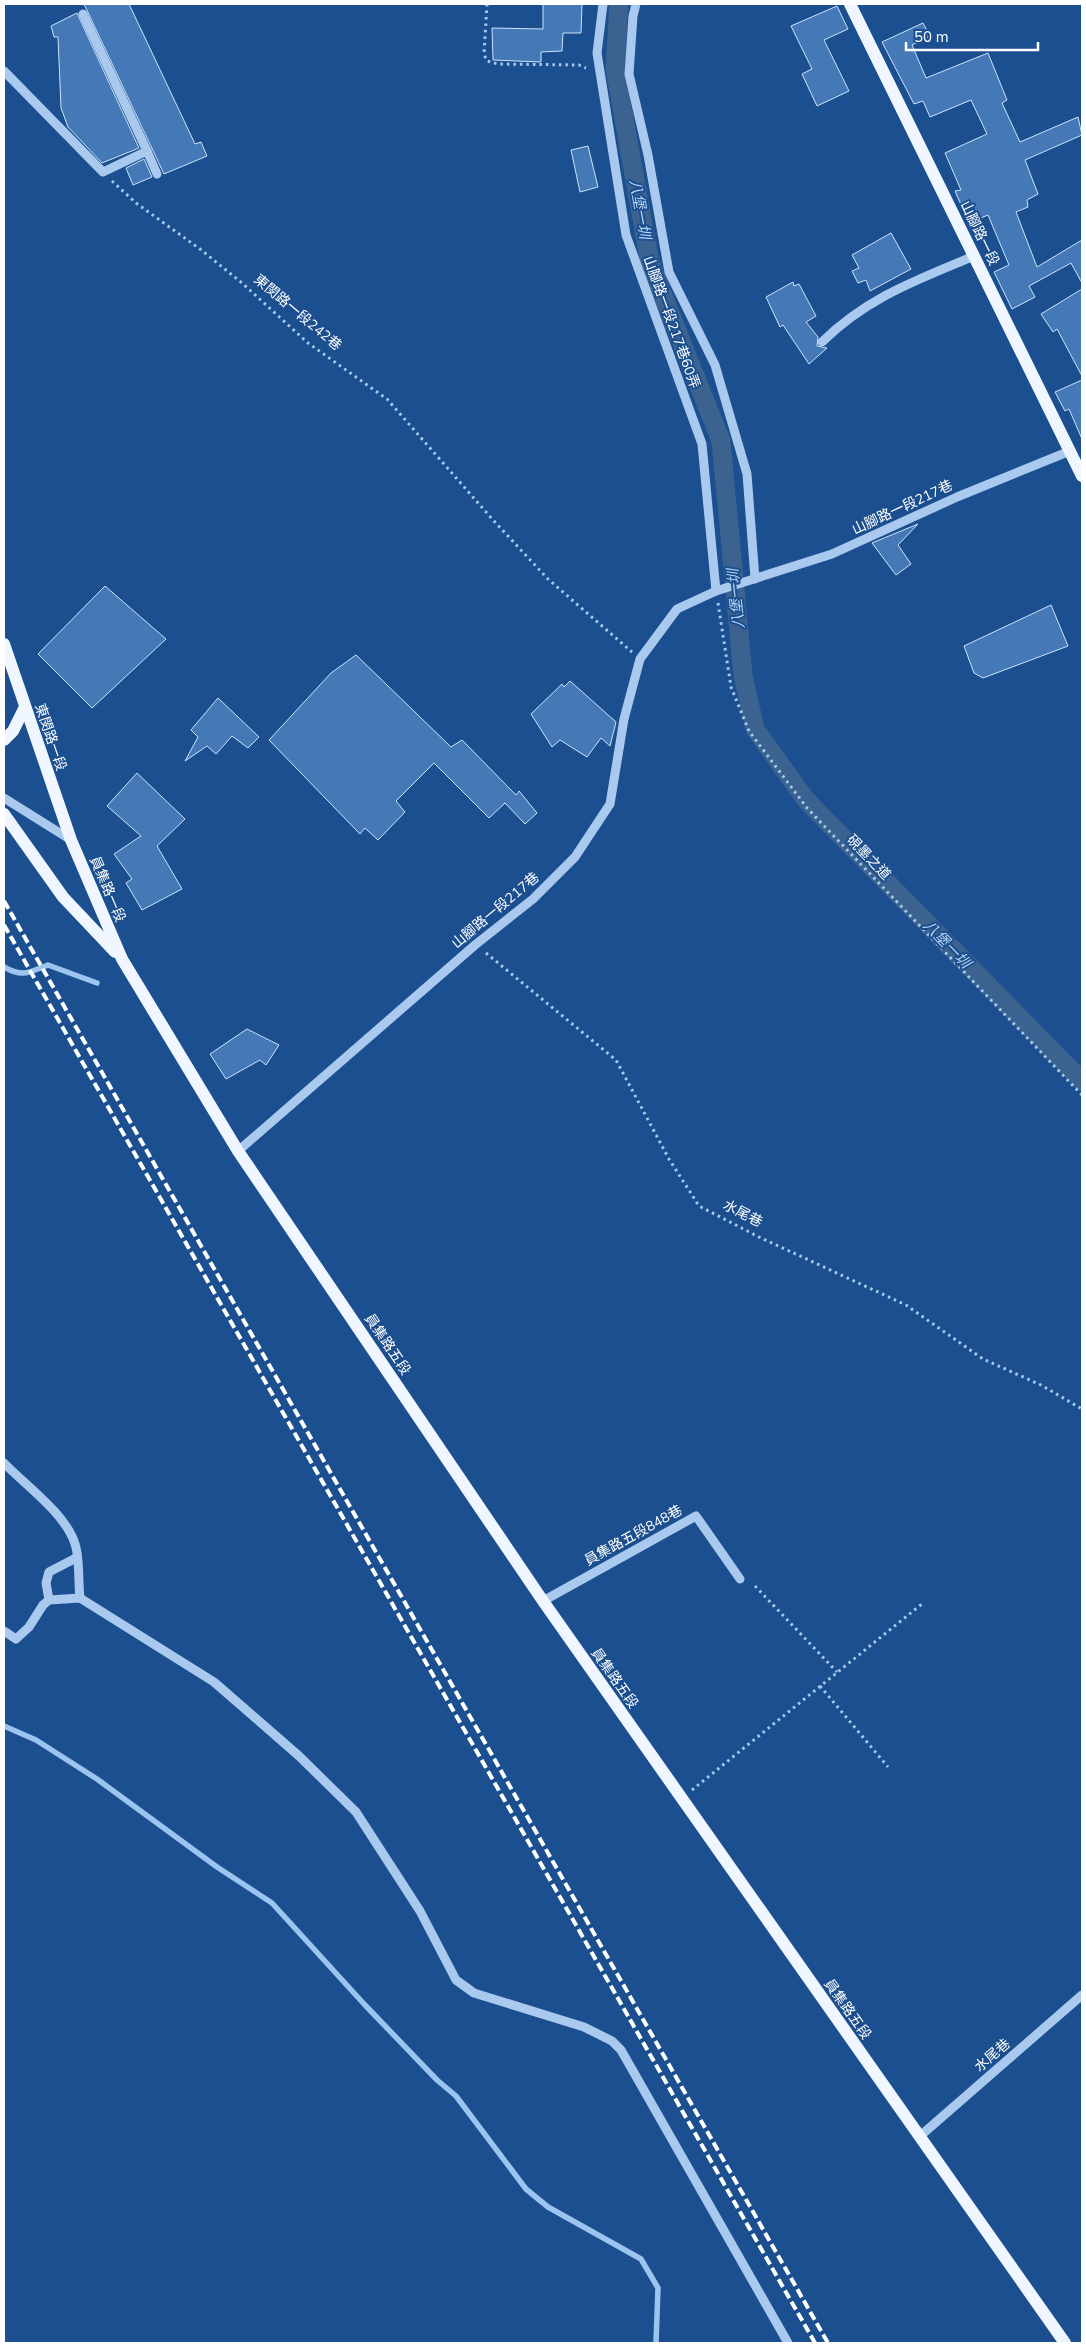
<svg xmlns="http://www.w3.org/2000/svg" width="1086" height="2347" font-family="'Nunito Sans','Noto Sans TC',sans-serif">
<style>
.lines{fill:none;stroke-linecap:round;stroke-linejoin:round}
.stream{stroke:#9cc4f0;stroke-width:5.5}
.canal{stroke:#3c6290;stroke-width:19}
.building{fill:#4478b7;stroke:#cfe3fa}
.path{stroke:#a9c9ee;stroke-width:3;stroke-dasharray:2.5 4;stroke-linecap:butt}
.minor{stroke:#a9c9ee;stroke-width:9}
.major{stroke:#f0f6ff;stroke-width:12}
.rail{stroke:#fff;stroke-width:4;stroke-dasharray:9 4;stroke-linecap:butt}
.labels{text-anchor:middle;stroke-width:4;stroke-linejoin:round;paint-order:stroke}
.street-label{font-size:14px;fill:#fff;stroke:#1b4f8f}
.water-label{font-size:15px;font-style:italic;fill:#b5d3f5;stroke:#1b4f8f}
</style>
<rect width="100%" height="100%" fill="#1b4f8f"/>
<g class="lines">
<g class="stream">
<path d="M4,967c19,11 25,5 44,-2l49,18"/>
<polyline points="4,1726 36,1740 97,1779 217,1867 272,1903 364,2004 437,2080 456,2096 526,2189 548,2207 641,2259 658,2288 656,2343"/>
</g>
<polyline class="canal" points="619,4 615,69 650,263 721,441 743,675 755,729 806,800 1082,1081"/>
</g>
<g class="building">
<polygon points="84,4 129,4 195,144 201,142 207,156 164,174"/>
<polygon points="543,4 582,4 581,33 563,33 562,51 541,52 541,62 493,60 492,28 543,29"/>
<polygon points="837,6 848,29 824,40 849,91 817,106 802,74 812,69 791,26"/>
<polygon points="77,13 139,148 102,163 68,127 61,108 58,37 54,37 51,26"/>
<polygon points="923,23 930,36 912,45 926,78 988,53 1007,100 1002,103 1020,142 1078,117 1082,135 1025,160 1038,194 1027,200 1028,207 1016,212 1037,267 1082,240 1082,283 1071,263 1029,286 1035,297 1012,309 994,272 1009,265 988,215 969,223 955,191 961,190 945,153 987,134 971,100 930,117 923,101 914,104 882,42"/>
<polygon points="588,146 598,187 580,192 571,150"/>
<polygon points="144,159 152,177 133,185 126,168"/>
<polygon points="891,233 911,269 870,291 866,280 858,283 852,271 859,268 852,255"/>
<polygon points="793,282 794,286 799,284 816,316 806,322 818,337 817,346 827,348 809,364 783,325 780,327 766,297"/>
<polygon points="1082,289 1082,376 1057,329 1053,332 1041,314"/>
<polygon points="1082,380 1082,439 1069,409 1065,411 1055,392"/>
<polygon points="918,524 898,545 911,564 896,575 872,543"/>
<polygon points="105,586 166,639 92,708 38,654"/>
<polygon points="1051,605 1068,646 983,678 974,673 964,646"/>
<polygon points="356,655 451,747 462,740 516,795 519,791 537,813 525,824 505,803 489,818 434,763 396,801 405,812 378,840 365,828 360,834 269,740 331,673"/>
<polygon points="570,681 616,722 610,746 601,738 587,757 560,740 552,747 531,714 562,684 564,687"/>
<polygon points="218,698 259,737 248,748 232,736 216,754 207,746 185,761 198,737 191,730"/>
<polygon points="137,773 185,819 157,846 182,889 142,910 126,883 132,879 114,854 141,836 107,806"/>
<polygon points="247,1029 279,1045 266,1065 260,1060 226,1079 210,1054"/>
</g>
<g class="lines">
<g class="path">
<polyline points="487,4 484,54 487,61 498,64 579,65 586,68"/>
<polyline points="112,181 136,203 200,249 242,283 308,343 387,399 493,520 548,579 632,652"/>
<polyline points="718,603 731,687 749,731 807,808 1082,1095"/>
<polyline points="486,953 616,1060 669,1159 699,1206 759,1237 906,1305 983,1359 1041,1385 1082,1409"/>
<polyline points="755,1586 837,1672"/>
<polyline points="820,1686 888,1767"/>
<polyline points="692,1790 923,1603"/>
</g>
<g class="minor">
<polyline points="603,4 597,53 626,235 702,444 716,591"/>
<polyline points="636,4 633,16 629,74 648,155 669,272 715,365 747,474 755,579"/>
<polyline points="4,71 103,172 147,151 83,14"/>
<polyline points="147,151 157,174"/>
<path d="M822,342c46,-45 95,-62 152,-86"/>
<polyline points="4,798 71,840"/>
<polyline points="238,1151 475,945 533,899 575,857 610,804 624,719 640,659 677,609 716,591 832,554 957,497 1070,451"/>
<path d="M4,1463c21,22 62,51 71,81 5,14 3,38 5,54"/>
<polyline points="49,1600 46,1583 49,1572 76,1558"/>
<polyline points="543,1601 696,1516 740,1579"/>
<polyline points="4,1631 16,1639 29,1627 43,1605 49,1600 80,1598 214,1682 299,1756 356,1812 420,1911 456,1980 474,1993 584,2027 612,2041 621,2050 788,2343"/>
<polyline points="919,2137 1082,1995"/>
</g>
<g class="major">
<polyline points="850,4 1082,476"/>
<polyline points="4,644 71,840 122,959 238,1151 543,1601 1065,2343"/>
<polyline points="4,740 13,731 25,707"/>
<polyline points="4,814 63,897 115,952"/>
</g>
<g class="rail">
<polyline points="4,901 828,2343"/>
<polyline points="4,925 815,2343"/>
</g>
</g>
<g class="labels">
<g class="street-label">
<text transform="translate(980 233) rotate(64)" y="5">山腳路一段</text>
<text transform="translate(298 312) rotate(40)" y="5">東閔路一段242巷</text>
<text transform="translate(672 322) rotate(70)" y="5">山腳路一段217巷60弄</text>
<text transform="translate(902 507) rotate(-25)" y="5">山腳路一段217巷</text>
<text transform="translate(51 737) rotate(71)" y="5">東閔路一段</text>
<text transform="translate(869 857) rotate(46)" y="5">硯墨之道</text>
<text transform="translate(108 889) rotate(67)" y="5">員集路一段</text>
<text transform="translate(495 910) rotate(-40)" y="5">山腳路一段217巷</text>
<text transform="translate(743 1213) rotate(27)" y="5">水尾巷</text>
<text transform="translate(388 1344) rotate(56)" y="5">員集路五段</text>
<text transform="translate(633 1535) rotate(-29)" y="5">員集路五段848巷</text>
<text transform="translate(615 1678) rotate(55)" y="5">員集路五段</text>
<text transform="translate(848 2009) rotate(55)" y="5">員集路五段</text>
<text transform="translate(992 2055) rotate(-41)" y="5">水尾巷</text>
</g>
<g class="water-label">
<text transform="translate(640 209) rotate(80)" y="5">八堡一圳</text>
<text transform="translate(736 599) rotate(-96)" y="5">八堡一圳</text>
<text transform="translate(947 944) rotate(46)" y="5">八堡一圳</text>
</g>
</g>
<rect width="1086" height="2347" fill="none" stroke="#ffffff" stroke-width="10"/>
<path d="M906 42v8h132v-8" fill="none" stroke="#ffffff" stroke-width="2.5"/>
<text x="914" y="42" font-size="15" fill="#ffffff" stroke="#1b4f8f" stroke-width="4" paint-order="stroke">50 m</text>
</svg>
